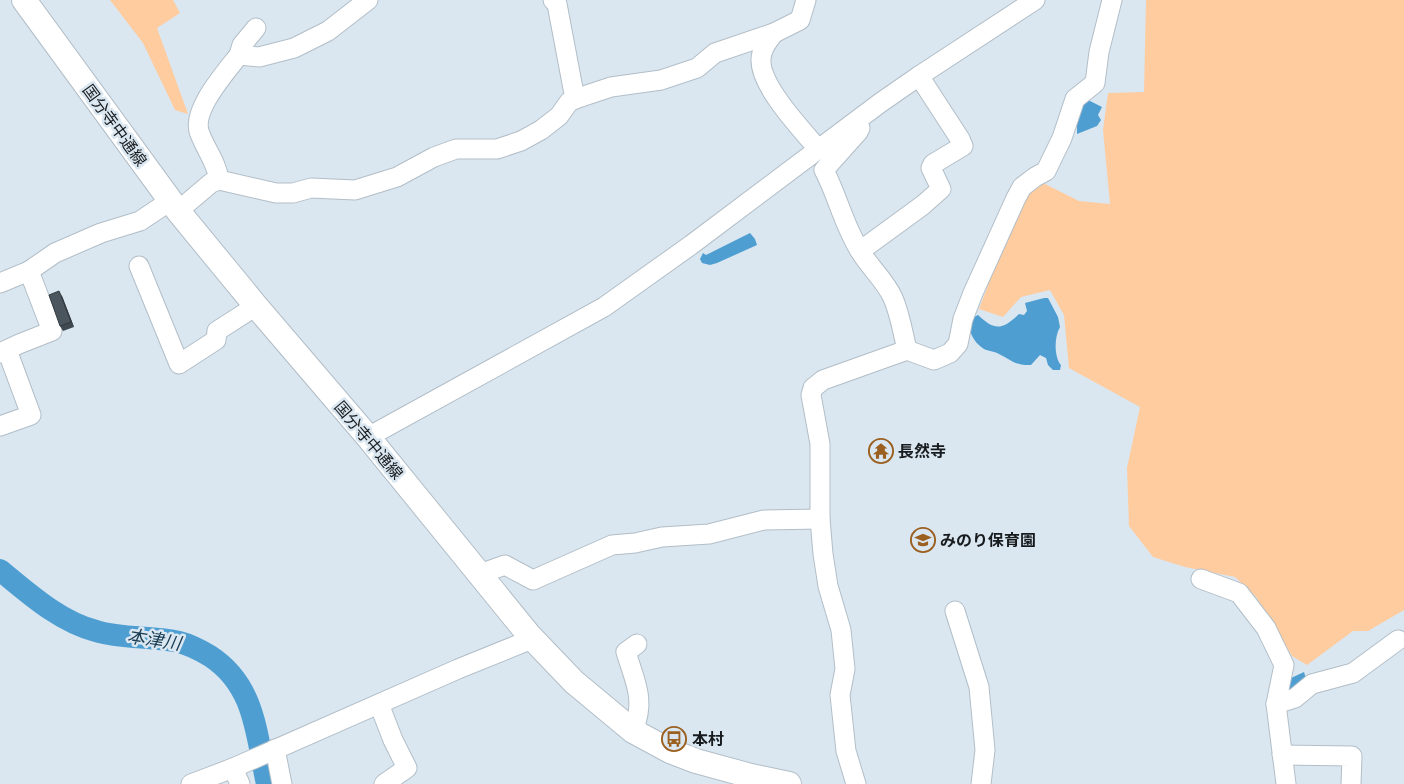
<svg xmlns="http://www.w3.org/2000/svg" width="1404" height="784" font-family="'Asap Condensed','Noto Sans JP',sans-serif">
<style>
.green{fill:#fecc9f}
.water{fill:#4e9ed2}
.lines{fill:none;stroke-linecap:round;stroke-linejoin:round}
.river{stroke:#4e9ed2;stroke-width:22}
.minor-casing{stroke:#b2bec7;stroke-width:21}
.major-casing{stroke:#b2bec7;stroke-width:26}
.minor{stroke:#fff;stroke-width:19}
.major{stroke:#fff;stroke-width:24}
.wall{fill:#404950}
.shaded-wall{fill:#343c41}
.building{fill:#4a555d;stroke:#343c41}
.labels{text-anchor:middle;stroke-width:5;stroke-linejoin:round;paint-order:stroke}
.street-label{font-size:16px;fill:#171b1e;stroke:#dae7f1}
.poi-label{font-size:16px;font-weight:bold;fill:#171b1e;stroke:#dae7f1;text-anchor:start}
.water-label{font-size:18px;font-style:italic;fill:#193c52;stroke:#dae7f1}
</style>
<rect width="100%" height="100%" fill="#dae7f1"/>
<g class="green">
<polygon points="110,0 173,0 180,13 157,28 188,114 175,110 143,43"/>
<polygon points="1146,0 1404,0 1404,610 1368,631 1353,631 1307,665 1292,656 1256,597 1235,577 1185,567 1153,557 1129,526 1127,468 1140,407 1069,368 1064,315 1050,290 1021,297 1003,317 979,309 1020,201 1041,182 1079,201 1110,204 1103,130 1108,93 1144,92"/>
</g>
<g class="water">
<polygon points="1086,99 1102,107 1098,115 1101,120 1097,126 1077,134 1077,122 1082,100"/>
<polygon points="750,233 755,239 757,245 717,263 710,265 702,263 700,259 703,253 706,255"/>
<path d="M1044,298h4l10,19 2,10c-6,10 -6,30 1,38l-1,5h-7l-5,-5 -2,-7 -6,-3 -9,10c-15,1 -20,-5 -32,-11 -5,-3 -11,-3 -15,-5 -12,-7 -22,-27 -6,-34 17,16 24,15 41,-1l5,1 3,-4 -2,-8z"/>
<polygon points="1304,672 1307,682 1284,694 1289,679"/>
</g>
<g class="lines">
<path class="river" d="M0,570c28,23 60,52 96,61 26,8 56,5 83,11 12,3 21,8 31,14 46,30 46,79 57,128"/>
<defs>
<g id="minor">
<polyline points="256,28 242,45 239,55 259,57 294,48 328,31 368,0"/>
<path d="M774,33c-6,8 -13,16 -13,27 -1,26 41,70 58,90"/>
<polyline points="575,99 611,87 661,80 697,68 715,53 774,33 800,20 806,0"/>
<path d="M219,180c-2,-17 -13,-30 -19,-46 -10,-22 25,-61 39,-79"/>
<polyline points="178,211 211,183 219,180 276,193 293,193 311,188 355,190 397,177 434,157 456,149 497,149 521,141 541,130 559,116 569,102 575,99 557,4 553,0"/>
<polyline points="860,251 923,205 941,189 931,168 933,164 963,146 960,139 919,76"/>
<polyline points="139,266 179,364 216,340 217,331 256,306"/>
<polyline points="0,283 29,271"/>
<polyline points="907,350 934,360 950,353 958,344 963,319 973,293 1016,198 1022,187 1035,177 1046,171 1062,138 1075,99 1095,83 1099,52 1112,0"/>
<polyline points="0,353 19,344 52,331 29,271 55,253 101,233 140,221 170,201"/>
<polyline points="0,426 31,415 7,350"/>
<polyline points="368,437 604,307 691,245 880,103 919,76 1035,0"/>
<polyline points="480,574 505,565 533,580 612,545 635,543 662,537 709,534 764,520 820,519"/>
<polyline points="1201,579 1239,593 1266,628 1284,665 1276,704 1286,784"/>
<polyline points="955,611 979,687 985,750 981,784"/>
<polyline points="379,704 393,740 407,768 384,784"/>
<polyline points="1276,704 1295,698 1312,684 1353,673 1398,640"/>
<path d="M633,731c13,-31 2,-49 -7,-79l11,-8"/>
<polyline points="275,749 282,784"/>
<polyline points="1282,755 1352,756 1351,784"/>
<polyline points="233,768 240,784"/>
<polyline points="191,784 233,768 458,669 532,639"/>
<path d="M856,784l-10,-33 -6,-56 5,-26 -4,-39 -13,-44 -5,-32 -3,-35v-75l-9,-49 2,-7 10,-8 84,-30c-4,-17 -7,-36 -14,-52 -8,-18 -23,-30 -33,-47 -16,-25 -22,-54 -36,-81l34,-38 2,-4"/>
</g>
<polyline id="major" points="24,0 178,211 256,306 368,437 529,635 574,682 633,731 670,751 696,761 751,776 789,784"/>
</defs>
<use href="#minor" class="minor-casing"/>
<use href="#major" class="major-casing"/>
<use href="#minor" class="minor"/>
<use href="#major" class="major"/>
</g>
<polygon class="wall" points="62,296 74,327 63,331 60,326"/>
<polygon class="shaded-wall" points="59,291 62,296 74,327 71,322"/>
<polygon class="building" points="59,291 71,322 60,326 49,295"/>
<defs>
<symbol id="temple-ring" viewBox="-11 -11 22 22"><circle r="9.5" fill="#dae7f1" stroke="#9b6020" stroke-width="1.5"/><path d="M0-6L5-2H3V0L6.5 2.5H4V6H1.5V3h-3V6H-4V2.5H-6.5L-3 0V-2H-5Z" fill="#9b6020"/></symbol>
<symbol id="school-ring" viewBox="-11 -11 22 22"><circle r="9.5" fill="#dae7f1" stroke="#9b6020" stroke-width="1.5"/><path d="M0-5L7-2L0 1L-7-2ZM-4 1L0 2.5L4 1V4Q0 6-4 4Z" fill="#9b6020"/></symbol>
<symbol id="bus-ring" viewBox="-11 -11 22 22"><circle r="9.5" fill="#dae7f1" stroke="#9b6020" stroke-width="1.5"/><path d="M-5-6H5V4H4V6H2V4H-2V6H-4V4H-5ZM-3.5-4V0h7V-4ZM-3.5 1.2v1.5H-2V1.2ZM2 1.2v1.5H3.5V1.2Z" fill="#9b6020"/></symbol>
</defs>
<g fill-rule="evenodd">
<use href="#temple-ring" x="867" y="437" width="28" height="28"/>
<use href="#school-ring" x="909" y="526" width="28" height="28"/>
<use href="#bus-ring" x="660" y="725" width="28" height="28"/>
</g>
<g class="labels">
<g class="street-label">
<text transform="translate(115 125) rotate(54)" y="6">国分寺中通線</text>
<text transform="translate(369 440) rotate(50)" y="6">国分寺中通線</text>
</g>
<g class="poi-label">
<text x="898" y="457">長然寺</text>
<text x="940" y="546">みのり保育園</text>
<text x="692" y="745">本村</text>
</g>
<g class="water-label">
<text transform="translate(154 640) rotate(9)" y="6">本津川</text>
</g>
</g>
</svg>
